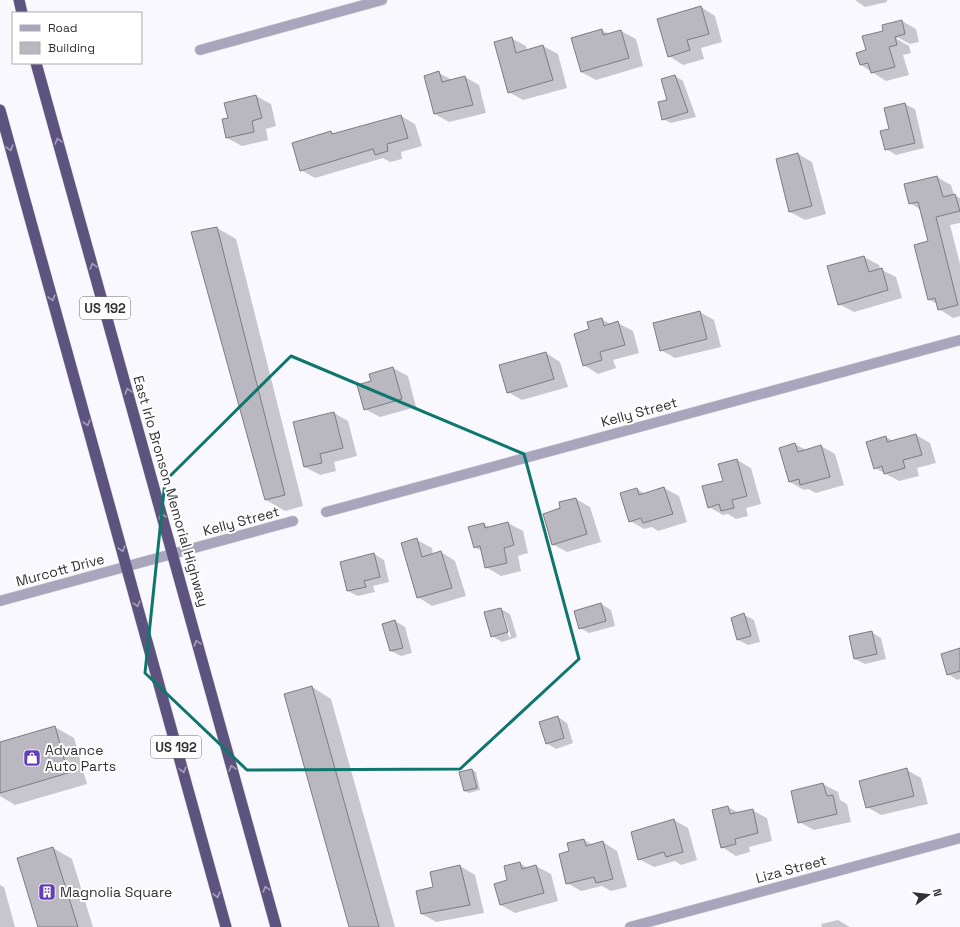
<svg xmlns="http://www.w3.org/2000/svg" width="960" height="927" font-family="'Space Grotesk',sans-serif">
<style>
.shadow{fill:#0003;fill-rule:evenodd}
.building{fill:#b9b8c0;stroke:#7d7b82}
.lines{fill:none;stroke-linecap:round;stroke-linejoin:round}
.minor-casing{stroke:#d5d4da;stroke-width:11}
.trunk-casing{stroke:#d5d4da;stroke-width:12}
.minor{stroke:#a9a5bc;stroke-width:10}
.trunk{stroke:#5c547e;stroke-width:11}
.oneway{stroke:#a5a1b8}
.marked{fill:none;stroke:#0f766e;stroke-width:3;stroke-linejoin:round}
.labels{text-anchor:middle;stroke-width:4;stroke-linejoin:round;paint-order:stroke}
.shield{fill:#fff;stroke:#706f71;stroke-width:1}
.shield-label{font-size:13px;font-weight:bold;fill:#323134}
.street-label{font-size:14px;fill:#323134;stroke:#fff}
.poi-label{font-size:14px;fill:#323134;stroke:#fff;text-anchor:start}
</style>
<rect width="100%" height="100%" fill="#f9f8ff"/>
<g class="shadow">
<polygon points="855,0 887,0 887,2 865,7"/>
<polygon points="701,7 715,16 722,42 701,48 704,59 683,65 669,56"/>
<polygon points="902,21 916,29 919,42 910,44 897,37 897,39 909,46 911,53 903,55 909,75 886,81 861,65 867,51 884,31"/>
<polygon points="601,30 609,34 621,31 636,39 643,66 596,80 581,72"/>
<polygon points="511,38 526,46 527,51 543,46 558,54 567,88 523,100 509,92"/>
<polygon points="439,73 452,80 465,77 479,85 486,113 449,122 435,114"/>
<polygon points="675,76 683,81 696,117 671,123 663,119"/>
<polygon points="256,96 271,104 276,126 266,129 268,140 242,146 227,138 223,120 229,118 226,103"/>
<polygon points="905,104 915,109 924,148 896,155 886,149 890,130 885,109"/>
<polygon points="401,116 415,124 422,146 401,152 402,159 390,162 383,158 315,178 301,170 331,132 335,134"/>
<polygon points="798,154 812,162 826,214 805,220 790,212"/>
<polygon points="937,177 951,185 954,195 960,198 960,223 950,225 960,264 960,316 953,318 939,309 937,304 928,299 929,242 921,210 910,203"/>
<polygon points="217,228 236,239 303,506 285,511 266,500"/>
<polygon points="864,257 879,265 880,269 896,277 902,298 854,312 839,304 828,267"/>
<polygon points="700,312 714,320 721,347 675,358 661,350"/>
<polygon points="601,319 611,324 618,323 633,331 639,353 613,360 616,368 598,374 584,365 590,330"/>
<polygon points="546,353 560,362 568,387 522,400 508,392"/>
<polygon points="393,368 408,376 416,407 380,417 365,409"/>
<polygon points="334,413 348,421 357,456 334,462 336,471 320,475 305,467"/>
<polygon points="916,435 930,443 936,463 917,468 919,476 899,481 875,468 886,437 893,441"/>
<polygon points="795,444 806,450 821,446 835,454 844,485 816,493 808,489 804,490 790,482"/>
<polygon points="737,460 751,468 761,504 746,508 748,516 736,519 728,514 723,515 709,507"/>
<polygon points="664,488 679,496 687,522 658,531 652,527 644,529 630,521 637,489 646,494"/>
<polygon points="576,499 590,507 601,542 567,552 552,544 561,509"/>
<polygon points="508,523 523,531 528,553 518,556 521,571 501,576 486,567 482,551 474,547 484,524 490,528"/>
<polygon points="417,540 432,548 433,555 441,552 455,561 466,596 432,606 418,597"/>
<polygon points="374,554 384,560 389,582 373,586 375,592 358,596 348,591 341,562"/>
<polygon points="601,604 611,610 615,626 589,633 580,628"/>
<path d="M501,609l9,5 7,23 -15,5 -10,-6zM502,615h2l7,22h-2z"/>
<polygon points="744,615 754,620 760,642 748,645 738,640"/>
<polygon points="395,621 405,627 412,653 401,656 391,651"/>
<polygon points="871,632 881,638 886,659 865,664 855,659"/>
<polygon points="960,649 960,679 957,680 948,674"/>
<polygon points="312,687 331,699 395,927 350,927"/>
<polygon points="558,717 567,723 573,743 556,749 546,743"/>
<polygon points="55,727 74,738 87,784 15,805 0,796 0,743"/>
<polygon points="472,770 476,772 480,790 469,793 465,791"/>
<polygon points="907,770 921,778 928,804 881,815 867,807"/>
<polygon points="823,784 838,792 840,800 847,804 851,822 814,830 799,822"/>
<polygon points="728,807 739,813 752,810 767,818 772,841 749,847 750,852 736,856 722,847"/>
<polygon points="674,820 688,828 697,860 681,865 675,861 654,867 639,859"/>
<polygon points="584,840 593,845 603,842 617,851 627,887 611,891 602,886 581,891 567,883 570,852 568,844"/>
<polygon points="53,848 72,859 93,927 39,927"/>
<polygon points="519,863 528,868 536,866 551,874 558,901 515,913 501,905 509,881"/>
<polygon points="460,866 475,875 484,913 436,922 422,914"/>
<polygon points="0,885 4,887 15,927 0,927"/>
<polygon points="838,920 850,927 822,927 821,924"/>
</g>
<g class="building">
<polygon points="701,6 709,34 687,40 690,50 668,57 657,19"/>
<polygon points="902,20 905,34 895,37 897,45 889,47 895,67 871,73 868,63 860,65 856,53 866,50 862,36 883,31 882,25"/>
<polygon points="602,29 603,35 621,30 629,58 581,72 571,38"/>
<polygon points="512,37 516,53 543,45 553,80 508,93 494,42"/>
<polygon points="439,71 442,82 465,76 473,105 434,114 424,76"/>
<polygon points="675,75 688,112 662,120 658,102 667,100 661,79"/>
<polygon points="256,95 262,118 252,121 254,132 226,138 222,119 228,118 224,103"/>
<polygon points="905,103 915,143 885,150 880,131 889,129 884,108"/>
<polygon points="401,115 408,138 387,144 388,151 375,155 373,149 300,171 292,143 331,131 332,134"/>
<polygon points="798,153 812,206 789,212 776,159"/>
<polygon points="937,176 943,197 955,194 960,211 936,217 958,305 938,310 935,298 928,300 914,245 928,241 918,202 909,204 904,184"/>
<polygon points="217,227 285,495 265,500 191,232"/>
<polygon points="864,256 869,272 882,268 888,290 838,305 827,266"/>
<polygon points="700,311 707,339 660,351 653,323"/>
<polygon points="602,318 604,326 618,321 625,345 600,352 602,360 583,366 574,334 589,329 587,322"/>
<polygon points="546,352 554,379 507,393 499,365"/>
<polygon points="393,367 402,399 364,410 357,385 371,381 369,374"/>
<polygon points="334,412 343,448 320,454 322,463 304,467 293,422"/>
<polygon points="916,434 922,455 903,460 905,468 884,474 882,466 874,469 866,442 886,436 887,442"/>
<polygon points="795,443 798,452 821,445 830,477 800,485 799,479 789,482 779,448"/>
<polygon points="737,459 747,496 732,500 734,508 721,511 719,504 708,508 702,486 723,481 718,464"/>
<polygon points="664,487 673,514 643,523 641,518 629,522 620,493 637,488 639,495"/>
<polygon points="576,498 587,534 552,545 543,514 560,508 559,502"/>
<polygon points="508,522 514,545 504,548 507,563 485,568 480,546 474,548 468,527 484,523 485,528"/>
<polygon points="417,538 422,557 441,551 452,588 417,598 401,543"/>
<polygon points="374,553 380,577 364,581 366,587 347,591 340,562"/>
<polygon points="601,603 606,621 579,629 574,611"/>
<polygon points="501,608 508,632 491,637 484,612"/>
<polygon points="744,613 751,636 737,640 731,618"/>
<polygon points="395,620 403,648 390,651 382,624"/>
<polygon points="872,631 877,654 854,659 849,636"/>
<polygon points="960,648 960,671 947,675 941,654"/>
<polygon points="312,686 379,927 349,927 284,694"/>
<polygon points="558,716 564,738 546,744 539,722"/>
<polygon points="55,726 68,773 0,793 0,742"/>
<polygon points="907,768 914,796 866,808 859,781"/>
<polygon points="472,769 477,788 464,791 459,772"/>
<polygon points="823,783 827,796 833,795 837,814 798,823 791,791"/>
<polygon points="728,806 730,814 753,809 758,833 735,839 736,844 721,848 712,810"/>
<polygon points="674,819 683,852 666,857 664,852 638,860 631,832"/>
<polygon points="584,839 586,846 603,841 613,879 596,883 594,877 566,884 559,854 569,851 567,843"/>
<polygon points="53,847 78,927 38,927 17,858"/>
<polygon points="520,862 522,869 536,865 544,893 500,905 494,884 507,880 504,866"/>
<polygon points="460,865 470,905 421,914 416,891 433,887 430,872"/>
</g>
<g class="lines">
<defs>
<g id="minor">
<polyline points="200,50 382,0"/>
<polyline points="326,512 960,340"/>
<polyline points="0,601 293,521"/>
<polyline points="630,927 960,838"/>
</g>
<g id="trunk">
<polyline points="19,0 22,13"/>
<polyline points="36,63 276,927"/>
<polyline points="0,110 226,927"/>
</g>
</defs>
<use href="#minor" class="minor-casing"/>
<use href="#trunk" class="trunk-casing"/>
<use href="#minor" class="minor"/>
<use href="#trunk" class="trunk"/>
</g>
<defs><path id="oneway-chevron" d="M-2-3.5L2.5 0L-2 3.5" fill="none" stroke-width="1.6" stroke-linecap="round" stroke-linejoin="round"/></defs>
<g class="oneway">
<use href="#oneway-chevron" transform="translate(58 141) rotate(-106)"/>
<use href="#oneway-chevron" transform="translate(10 148) rotate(74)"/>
<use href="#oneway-chevron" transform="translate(93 266) rotate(-106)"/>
<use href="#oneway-chevron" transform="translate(52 298) rotate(74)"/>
<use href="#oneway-chevron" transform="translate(128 391) rotate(-106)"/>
<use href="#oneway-chevron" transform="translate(87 423) rotate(74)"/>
<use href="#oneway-chevron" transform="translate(162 516) rotate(-106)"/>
<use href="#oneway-chevron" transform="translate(122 549) rotate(74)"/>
<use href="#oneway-chevron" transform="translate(137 604) rotate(75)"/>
<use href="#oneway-chevron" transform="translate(197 643) rotate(-106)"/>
<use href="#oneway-chevron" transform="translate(232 768) rotate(-106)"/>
<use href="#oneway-chevron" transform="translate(183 770) rotate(75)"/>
<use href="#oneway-chevron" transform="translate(266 889) rotate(-106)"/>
<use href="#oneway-chevron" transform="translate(217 895) rotate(75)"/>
</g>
<path class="marked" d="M291,356l233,98 55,205 -119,110 -213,1 -102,-97 20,-192z"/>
<defs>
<symbol id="shop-square" viewBox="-11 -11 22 22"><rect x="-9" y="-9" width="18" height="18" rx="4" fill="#653db5" stroke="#fff"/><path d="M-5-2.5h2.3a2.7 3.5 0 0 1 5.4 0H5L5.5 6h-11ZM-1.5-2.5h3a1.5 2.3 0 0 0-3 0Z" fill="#fff"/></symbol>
<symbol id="building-square" viewBox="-11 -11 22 22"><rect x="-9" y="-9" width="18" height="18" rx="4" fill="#653db5" stroke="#fff"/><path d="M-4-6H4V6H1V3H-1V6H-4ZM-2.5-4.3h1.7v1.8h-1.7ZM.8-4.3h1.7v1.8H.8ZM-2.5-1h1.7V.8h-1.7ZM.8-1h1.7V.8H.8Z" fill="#fff"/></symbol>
</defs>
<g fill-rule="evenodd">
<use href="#shop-square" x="22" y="748" width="20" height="20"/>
<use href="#building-square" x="37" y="882" width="20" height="20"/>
</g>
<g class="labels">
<g class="shield">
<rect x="80" y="297" width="50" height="22" rx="3"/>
<rect x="151" y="736" width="50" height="22" rx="3"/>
</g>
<g class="shield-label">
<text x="105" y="313">US 192</text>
<text x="176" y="752">US 192</text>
</g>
<g class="street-label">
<text transform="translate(639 412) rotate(-15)" y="5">Kelly Street</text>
<text transform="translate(171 491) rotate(74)" y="5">East Irlo Bronson Memorial Highway</text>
<text transform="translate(241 521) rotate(-15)" y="5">Kelly Street</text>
<text transform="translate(60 570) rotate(-15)" y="5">Murcott Drive</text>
<text transform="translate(791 869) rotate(-15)" y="5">Liza Street</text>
</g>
<g class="poi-label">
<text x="45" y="755">Advance<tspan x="45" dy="16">Auto Parts</tspan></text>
<text x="60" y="897">Magnolia Square</text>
</g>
</g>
<rect x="12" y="12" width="130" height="52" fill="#ffffff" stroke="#adadae"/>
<rect x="20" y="25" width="20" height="6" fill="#a9a5bc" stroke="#adadae"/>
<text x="48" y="32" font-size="12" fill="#323134">Road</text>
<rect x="20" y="42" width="20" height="12" fill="#b9b8c0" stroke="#adadae"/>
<text x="48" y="52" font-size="12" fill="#323134">Building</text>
<g transform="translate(928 895) rotate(75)" stroke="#ffffff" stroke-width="3" paint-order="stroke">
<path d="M0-3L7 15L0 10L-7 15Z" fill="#323134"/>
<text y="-6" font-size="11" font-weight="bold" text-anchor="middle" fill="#323134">N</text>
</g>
</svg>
